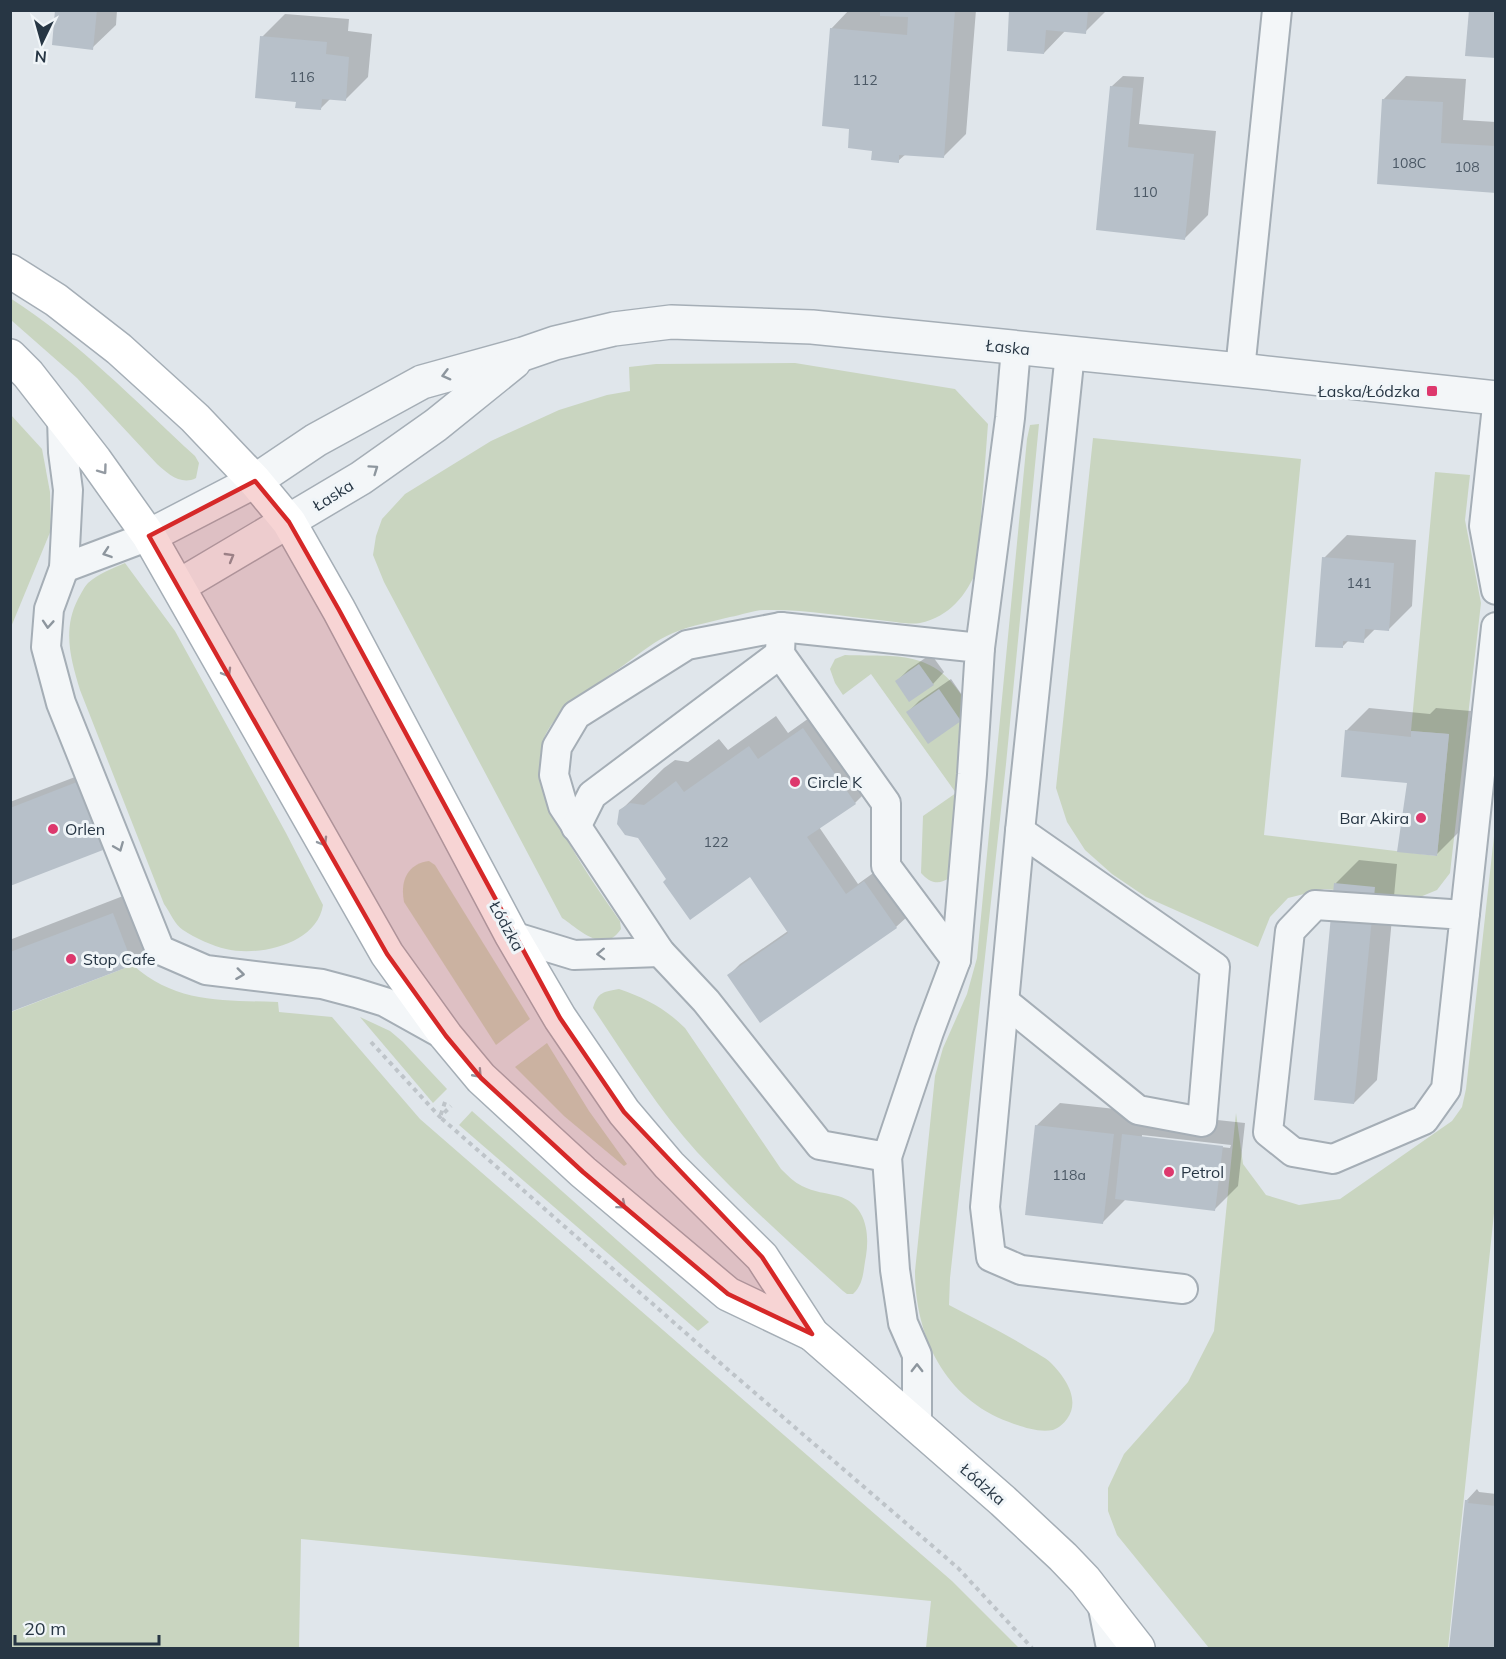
<svg xmlns="http://www.w3.org/2000/svg" width="1506" height="1659" font-family="Mulish,sans-serif">
<style>
.green{fill:#c9d5c0}
.shadow{fill:#0003;fill-rule:evenodd}
.building{fill:#b7c0c9}
.lines{fill:none;stroke-linecap:round;stroke-linejoin:round}
.service-casing{stroke:#a5aeb6;stroke-width:32}
.tertiary-casing{stroke:#a5aeb6;stroke-width:36}
.secondary-casing{stroke:#a5aeb6;stroke-width:36}
.path{stroke:#bec4c9;stroke-width:4;stroke-dasharray:4.5 4.5;stroke-linecap:butt}
.service{stroke:#f3f6f8;stroke-width:28}
.tertiary{stroke:#f3f6f8;stroke-width:33}
.secondary{stroke:#fff;stroke-width:33}
.oneway{stroke:#8d969e}
.oneway2{stroke:#939aa2}
.marked{fill:#d62828;fill-opacity:0.2;stroke:#d62828;stroke-width:4.5;stroke-linejoin:round}
.poi-dot{fill:#dd386d;stroke:#f0f5f8;stroke-width:2}
.labels{text-anchor:middle;stroke-width:6;stroke-linejoin:round;paint-order:stroke}
.number-label{font-size:14px;fill:#4b5865}
.street-label{font-size:16px;fill:#273644;stroke:#f0f5f8}
.poi-label{font-size:16px;fill:#273644;stroke:#f0f5f8;text-anchor:start}
</style>
<rect width="100%" height="100%" fill="#e0e6eb"/>
<g class="green">
<path d="M10,298c69,44 125,103 185,158l4,7 -3,15c-15,8 -29,-5 -39,-14l-80,-86 -66,-58z"/>
<path d="M795,363l160,26 33,35 -11,145c-10,26 -28,48 -57,54 -12,2 -28,-2 -41,-3 -37,-4 -76,-11 -113,-10 -12,0 -24,5 -36,7 -19,5 -38,8 -57,16 -17,7 -33,20 -49,32 -26,19 -59,36 -76,65 -31,51 44,150 72,191l1,8c-17,26 -41,1 -59,-11l-178,-336 -11,-27 3,-19 6,-17 23,-25 86,-53 68,-31 48,-15 23,-4 -1,-24 27,-3z"/>
<polygon points="11,415 42,449 50,492 51,530 11,627"/>
<path d="M1039,424l-33,340 -56,514 -1,27c26,14 54,27 79,43 8,5 17,9 23,15 14,14 30,37 16,56 -3,4 -8,9 -14,11 -14,3 -31,-3 -44,-8 -64,-23 -94,-86 -94,-151l20,-195 8,-28 24,-54 10,-36 50,-519 3,-14z"/>
<polygon points="1093,438 1301,459 1264,835 1437,856 1449,734 1411,731 1435,472 1470,475 1465,520 1481,603 1450,873 1437,890 1420,897 1324,889 1288,898 1270,917 1258,947 1146,897 1112,874 1085,850 1067,822 1056,788"/>
<path d="M125,563l50,68 111,202 37,72c-6,39 -64,52 -97,44 -13,-3 -31,-11 -43,-19 -8,-5 -13,-18 -19,-26l-84,-214c-9,-30 -18,-60 -2,-91 3,-5 6,-12 10,-16 10,-9 25,-15 37,-20z"/>
<path d="M845,655c53,2 88,-6 119,44l-14,178c-11,9 -20,6 -29,-4l2,-57 33,-23 -85,-119 -28,21 -8,-12 -5,-14 5,-10z"/>
<polygon points="1495,827 1495,1204 1448,1648 1209,1648 1117,1535 1108,1511 1108,1488 1124,1454 1188,1382 1214,1331 1236,1113 1243,1164 1266,1195 1299,1205 1340,1199 1452,1121 1462,1107 1466,1089"/>
<path d="M429,861l6,4 95,154 -34,26 -92,-143c-4,-21 3,-38 25,-41z"/>
<path d="M133,965c43,39 91,35 145,37l1,10 53,5 88,102 532,462 67,67h-93l5,-47 -630,-62 -2,109h-288v-636z"/>
<path d="M619,989c26,9 46,19 66,39l96,141c7,7 13,13 21,17 12,6 24,7 36,10 27,8 32,35 28,60 -3,15 -2,28 -13,38h-6l-4,-3c-50,-45 -100,-90 -146,-139 -40,-44 -71,-95 -104,-144 5,-16 10,-16 26,-19z"/>
<polygon points="360,1017 390,1031 403,1042 447,1089 433,1103"/>
<polygon points="547,1043 589,1111 627,1164 624,1166 564,1116 515,1067"/>
<polygon points="472,1111 709,1322 698,1331 459,1125"/>
</g>
<g class="shadow">
<polygon points="57,10 117,10 116,25 92,48"/>
<polygon points="849,10 976,10 966,134 943,157 906,154 898,161 873,149 851,127 831,29"/>
<polygon points="1011,10 1107,10 1085,32 1066,30 1044,53"/>
<polygon points="285,14 349,19 348,31 372,34 368,77 345,100 331,98 320,109 297,100 262,37"/>
<polygon points="1123,76 1144,77 1139,124 1216,131 1208,215 1185,238 1098,229 1111,87"/>
<polygon points="1406,76 1466,79 1463,120 1496,122 1496,191 1383,100"/>
<polygon points="1347,535 1416,540 1412,606 1389,629 1376,628 1363,641 1349,640 1342,647 1324,558"/>
<polygon points="931,654 944,672 933,684 897,681 908,670"/>
<polygon points="951,679 971,708 960,720 908,712 919,701"/>
<polygon points="826,706 878,780 855,803 819,827 858,884 876,871 908,916 896,927 760,1021 729,975 740,964 788,931 750,875 668,879 620,811 664,768 675,760 688,762 719,739 728,750 776,716 788,733"/>
<polygon points="1369,708 1430,714 1436,708 1471,711 1459,832 1436,855 1409,782 1346,731"/>
<polygon points="88,772 113,837 102,848 10,884 10,802"/>
<polygon points="1359,860 1397,864 1377,1080 1354,1103 1336,883"/>
<polygon points="136,891 156,941 132,964 10,1011 12,939"/>
<path d="M1060,1103l185,20 -7,63 -23,23 -89,-10 -23,23 -67,-96zM1142,1135l89,10 -1,3 -88,-10z"/>
<polygon points="1477,1489 1479,1492 1496,1494 1496,1648 1451,1648 1466,1501"/>
</g>
<g class="building">
<polygon points="55,10 97,10 93,50 52,45"/>
<polygon points="880,10 955,10 944,158 899,155 899,163 871,160 872,151 848,148 849,129 822,126 830,28 907,35 908,17 880,16"/>
<polygon points="1009,10 1088,10 1086,34 1046,30 1044,54 1007,51"/>
<polygon points="1469,10 1496,10 1496,58 1465,56"/>
<polygon points="260,36 327,42 326,54 349,57 346,101 322,99 321,110 295,108 296,102 255,98"/>
<polygon points="1110,86 1133,88 1128,147 1194,154 1185,240 1096,230"/>
<polygon points="1382,99 1443,102 1441,143 1496,146 1496,193 1377,184"/>
<polygon points="1322,557 1394,563 1389,631 1365,629 1364,643 1343,641 1343,648 1315,647"/>
<polygon points="919,664 934,685 909,702 895,681"/>
<polygon points="939,689 961,721 928,744 906,712"/>
<polygon points="803,728 856,804 807,837 846,894 864,881 897,928 760,1023 727,975 788,933 750,877 690,920 663,882 666,879 638,838 625,835 617,824 619,810 630,803 644,805 676,781 684,792 749,746 758,759"/>
<polygon points="1345,730 1411,737 1411,731 1449,734 1437,856 1397,852 1407,783 1341,777"/>
<polygon points="77,782 103,850 10,886 10,808"/>
<polygon points="1334,883 1375,887 1354,1104 1314,1100"/>
<polygon points="113,913 133,965 10,1012 10,952"/>
<polygon points="1035,1125 1114,1134 1103,1224 1025,1215"/>
<polygon points="1122,1134 1223,1146 1215,1211 1115,1199"/>
<polygon points="1465,1500 1469,1500 1468,1503 1496,1506 1496,1648 1449,1648"/>
</g>
<g class="lines">
<defs>
<g id="service">
<polyline points="1070,353 1020,831 985,1207 991,1257 1021,1270 1183,1289"/>
<polyline points="1240,370 1277,10"/>
<polyline points="1496,415 1484,526 1496,590"/>
<polyline points="62,418 63,452 68,490 64,568 49,609 46,647 61,703 160,950 206,970 322,984 356,993 385,1002 446,1036"/>
<polyline points="64,568 149,536"/>
<polygon points="781,627 980,648 972,774 956,960 929,1032 887,1157 820,1145 706,1001 660,952 563,806 554,775 557,747 576,715 687,645"/>
<polyline points="781,627 780,654 886,803 886,866 956,960"/>
<polyline points="980,648 1010,418 1016,348"/>
<polyline points="576,827 592,795 780,654"/>
<polyline points="1465,915 1315,905 1290,931 1268,1132 1293,1152 1333,1159 1424,1120 1446,1089 1496,627"/>
<polyline points="512,936 574,955 660,952"/>
<polyline points="1005,1002 1138,1110 1202,1122 1215,967 1020,831"/>
<polyline points="887,1157 895,1270 903,1323 917,1355 917,1426"/>
<polyline points="1102,1603 1111,1648"/>
</g>
<g id="tertiary">
<polyline points="149,536 255,481 316,440 422,382 523,354 555,343 614,329 671,322 812,327 1240,370 1496,398"/>
<polyline points="179,586 361,478 436,425 514,362"/>
</g>
<g id="secondary">
<polyline points="10,271 56,300 119,349 195,418 255,481 289,522 339,610 512,936 560,1018 624,1112 669,1165 762,1257 812,1334 1003,1501 1063,1557 1085,1580 1138,1648"/>
<polyline points="10,356 28,374 95,460 149,536 387,954 446,1036 481,1078 583,1172 728,1294 812,1334"/>
</g>
</defs>
<use href="#service" class="service-casing"/>
<use href="#tertiary" class="tertiary-casing"/>
<use href="#secondary" class="secondary-casing"/>
<g class="path">
<polyline points="371,1042 440,1117 451,1106"/>
<polyline points="445,1102 440,1117 704,1349 958,1568 1032,1648"/>
</g>
<use href="#service" class="service"/>
<use href="#tertiary" class="tertiary"/>
<use href="#secondary" class="secondary"/>
</g>
<defs><path id="oneway-chevron" d="M-2-3.5L2.5 0L-2 3.5" fill="none" stroke-width="1.6" stroke-linecap="round" stroke-linejoin="round" transform="scale(1.5)"/></defs>
<g class="oneway">
<use href="#oneway-chevron" transform="translate(446 375) rotate(165)"/>
<use href="#oneway-chevron" transform="translate(374 469) rotate(-35)"/>
<use href="#oneway-chevron" transform="translate(107 553) rotate(161)"/>
<use href="#oneway-chevron" transform="translate(230 557) rotate(-30)"/>
<use href="#oneway-chevron" transform="translate(48 624) rotate(94)"/>
<use href="#oneway-chevron" transform="translate(119 847) rotate(68)"/>
<use href="#oneway-chevron" transform="translate(601 954) rotate(178)"/>
<use href="#oneway-chevron" transform="translate(240 974) rotate(7)"/>
<use href="#oneway-chevron" transform="translate(917 1368) rotate(-90)"/>
</g>
<g class="oneway2">
<use href="#oneway-chevron" transform="translate(103 470) rotate(54)"/>
<use href="#oneway-chevron" transform="translate(227 673) rotate(60)"/>
<use href="#oneway-chevron" transform="translate(323 842) rotate(60)"/>
<use href="#oneway-chevron" transform="translate(478 1074) rotate(48)"/>
<use href="#oneway-chevron" transform="translate(622 1205) rotate(40)"/>
</g>
<path class="marked" d="M255,481l34,41 50,88 221,408 64,94 138,145 50,77 -84,-40 -145,-122 -102,-94 -35,-42 -59,-82 -238,-418z"/>
<g class="poi-dot">
<rect x="1426" y="385" width="12" height="12" rx="3"/>
<circle cx="795" cy="782" r="6"/>
<circle cx="1421" cy="818" r="6"/>
<circle cx="53" cy="829" r="6"/>
<circle cx="71" cy="959" r="6"/>
<circle cx="1169" cy="1172" r="6"/>
</g>
<g class="labels">
<g class="number-label">
<text x="302" y="82">116</text>
<text x="865" y="85">112</text>
<text x="1409" y="168">108C</text>
<text x="1467" y="172">108</text>
<text x="1145" y="197">110</text>
<text x="1359" y="588">141</text>
<text x="716" y="847">122</text>
<text x="1069" y="1180">118a</text>
</g>
<g class="street-label">
<text transform="translate(1008 347) rotate(6)" y="6">Łaska</text>
<text transform="translate(333 495) rotate(-32)" y="6">Łaska</text>
<text transform="translate(507 926) rotate(61)" y="6">Łódzka</text>
<text transform="translate(983 1484) rotate(41)" y="6">Łódzka</text>
</g>
<g class="poi-label">
<text x="1420" y="397" text-anchor="end">Łaska/Łódzka</text>
<text x="807" y="788">Circle K</text>
<text x="1409" y="824" text-anchor="end">Bar Akira</text>
<text x="65" y="835">Orlen</text>
<text x="83" y="965">Stop Cafe</text>
<text x="1181" y="1178">Petrol</text>
</g>
</g>
<rect width="1506" height="1659" fill="none" stroke="#273644" stroke-width="24"/>
<g transform="translate(42 42) rotate(185)" stroke="#f0f5f8" stroke-width="4.5" paint-order="stroke">
<path d="M0-4.5L10 22L0 15L-10 22Z" fill="#273644"/>
<text y="-9" font-size="16" font-weight="bold" text-anchor="middle" fill="#273644">N</text>
</g>
<path d="M15 1635v9h144v-9" fill="none" stroke="#273644" stroke-width="3"/>
<text x="24" y="1635" font-size="18" fill="#273644" stroke="#f0f5f8" stroke-width="4.5" paint-order="stroke">20 m</text>
</svg>
